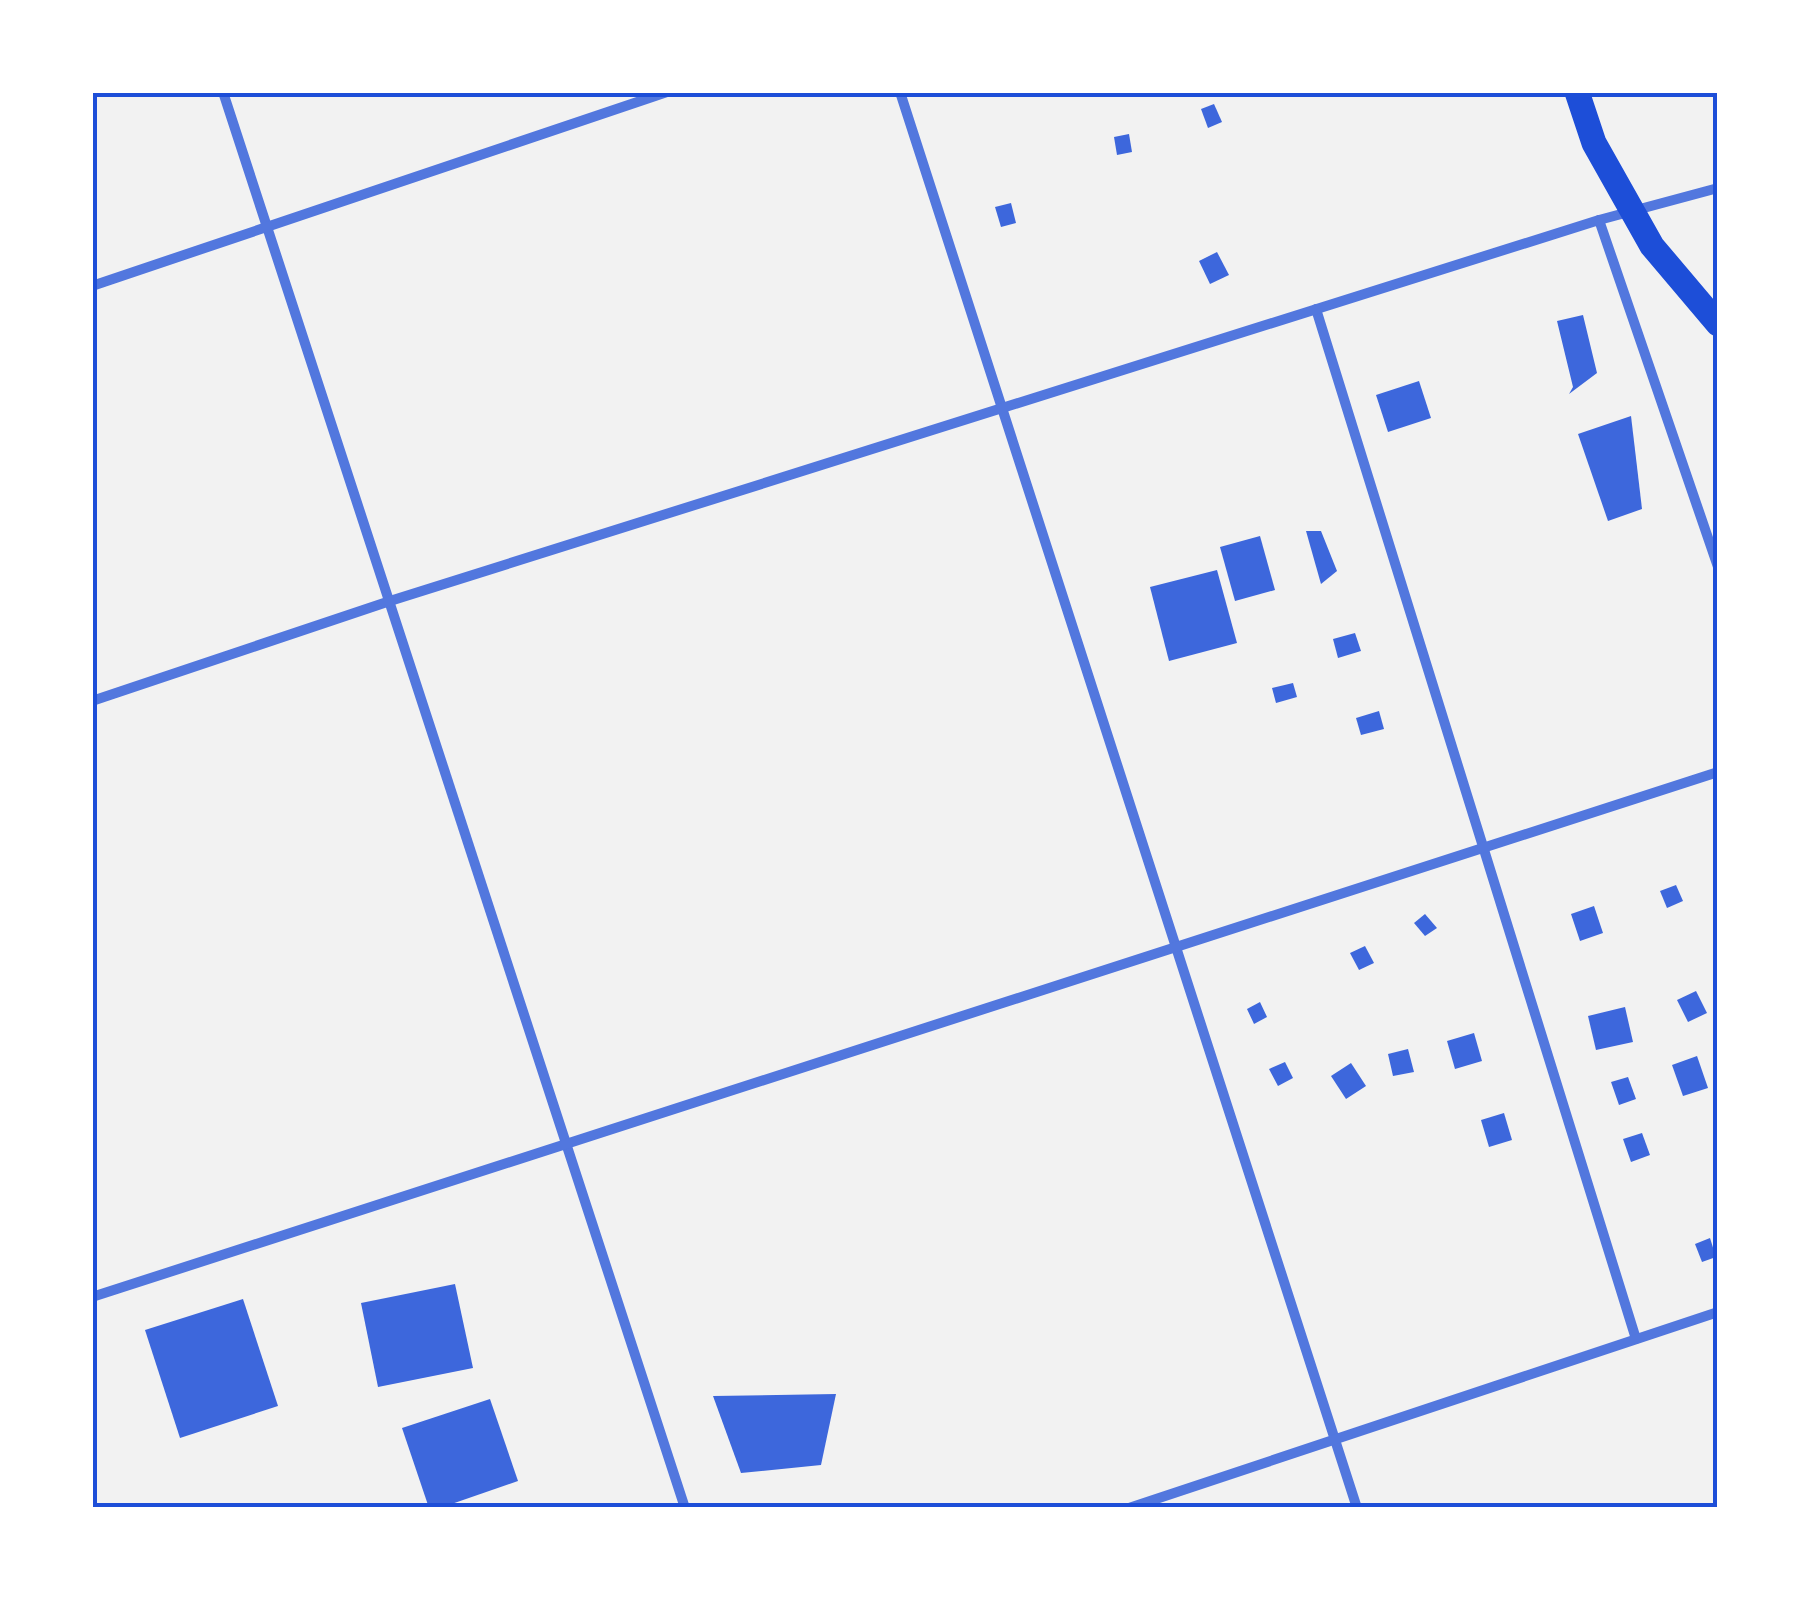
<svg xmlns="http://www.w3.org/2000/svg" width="1810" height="1600" font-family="'Noto Sans',sans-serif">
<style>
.building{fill:#3d67dc}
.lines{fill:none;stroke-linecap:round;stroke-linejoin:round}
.minor{stroke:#5277de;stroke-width:10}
.primary{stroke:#1d4ed8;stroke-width:25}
.neatline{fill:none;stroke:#1d4ed8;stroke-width:4}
</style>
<rect width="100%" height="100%" fill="#f2f2f2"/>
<g class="building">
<polygon points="1214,104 1222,122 1208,128 1201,109"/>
<polygon points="1129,134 1132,152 1117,155 1114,137"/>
<polygon points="1011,203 1016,223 1001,227 995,207"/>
<polygon points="1217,252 1229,275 1210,284 1199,261"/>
<polygon points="1583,315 1597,373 1569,394 1573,387 1557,321"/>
<polygon points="1419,381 1431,418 1388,432 1376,395"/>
<polygon points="1631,416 1642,509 1608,521 1578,434"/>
<polygon points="1306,531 1321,531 1337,571 1321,584"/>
<polygon points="1260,536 1275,590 1235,601 1220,547"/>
<polygon points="1217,570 1237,643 1169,661 1150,587"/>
<polygon points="1355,633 1361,651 1338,658 1333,639"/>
<polygon points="1293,683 1297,697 1276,703 1272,688"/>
<polygon points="1379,711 1384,729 1361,735 1356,718"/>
<polygon points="1676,885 1683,901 1667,908 1660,891"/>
<polygon points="1594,906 1603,933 1580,941 1571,914"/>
<polygon points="1425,914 1437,928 1425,936 1414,923"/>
<polygon points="1365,946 1374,963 1359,970 1350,953"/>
<polygon points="1696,991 1707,1013 1688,1022 1677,1000"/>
<polygon points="1260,1002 1267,1017 1254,1024 1247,1009"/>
<polygon points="1625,1007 1633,1042 1596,1050 1588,1016"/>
<polygon points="1474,1033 1482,1061 1455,1069 1447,1041"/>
<polygon points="1408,1049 1414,1072 1393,1076 1388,1054"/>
<polygon points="1697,1056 1708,1088 1683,1096 1672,1065"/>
<polygon points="1285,1062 1293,1078 1278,1086 1269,1069"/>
<polygon points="1351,1063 1366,1086 1346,1099 1331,1076"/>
<polygon points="1628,1077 1636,1099 1619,1105 1611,1082"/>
<polygon points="1504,1113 1512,1140 1489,1147 1481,1120"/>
<polygon points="1642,1133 1650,1155 1631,1162 1623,1139"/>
<polygon points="1710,1238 1716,1257 1702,1262 1695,1244"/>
<polygon points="455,1284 473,1368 378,1387 361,1303"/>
<polygon points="243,1299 278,1406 180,1438 145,1330"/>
<polygon points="836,1394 821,1465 741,1473 713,1396"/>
<polygon points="490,1399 518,1481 440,1508 429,1508 402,1428"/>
</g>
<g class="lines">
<g class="minor">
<polyline points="223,92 685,1508"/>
<polyline points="900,92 1357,1508"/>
<polyline points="1599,220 1718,567"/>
<polyline points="92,286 667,92"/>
<polyline points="1316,309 1636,1339"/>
<polyline points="92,701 390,601 1599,220 1718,188"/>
<polyline points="92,1297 1718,772"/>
<polyline points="1129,1508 1718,1312"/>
</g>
<polyline class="primary" points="1577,92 1594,143 1652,246 1718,324"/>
</g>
<rect width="1810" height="1600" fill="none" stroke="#ffffff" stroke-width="190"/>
<rect x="95" y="95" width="1620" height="1410" class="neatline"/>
</svg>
